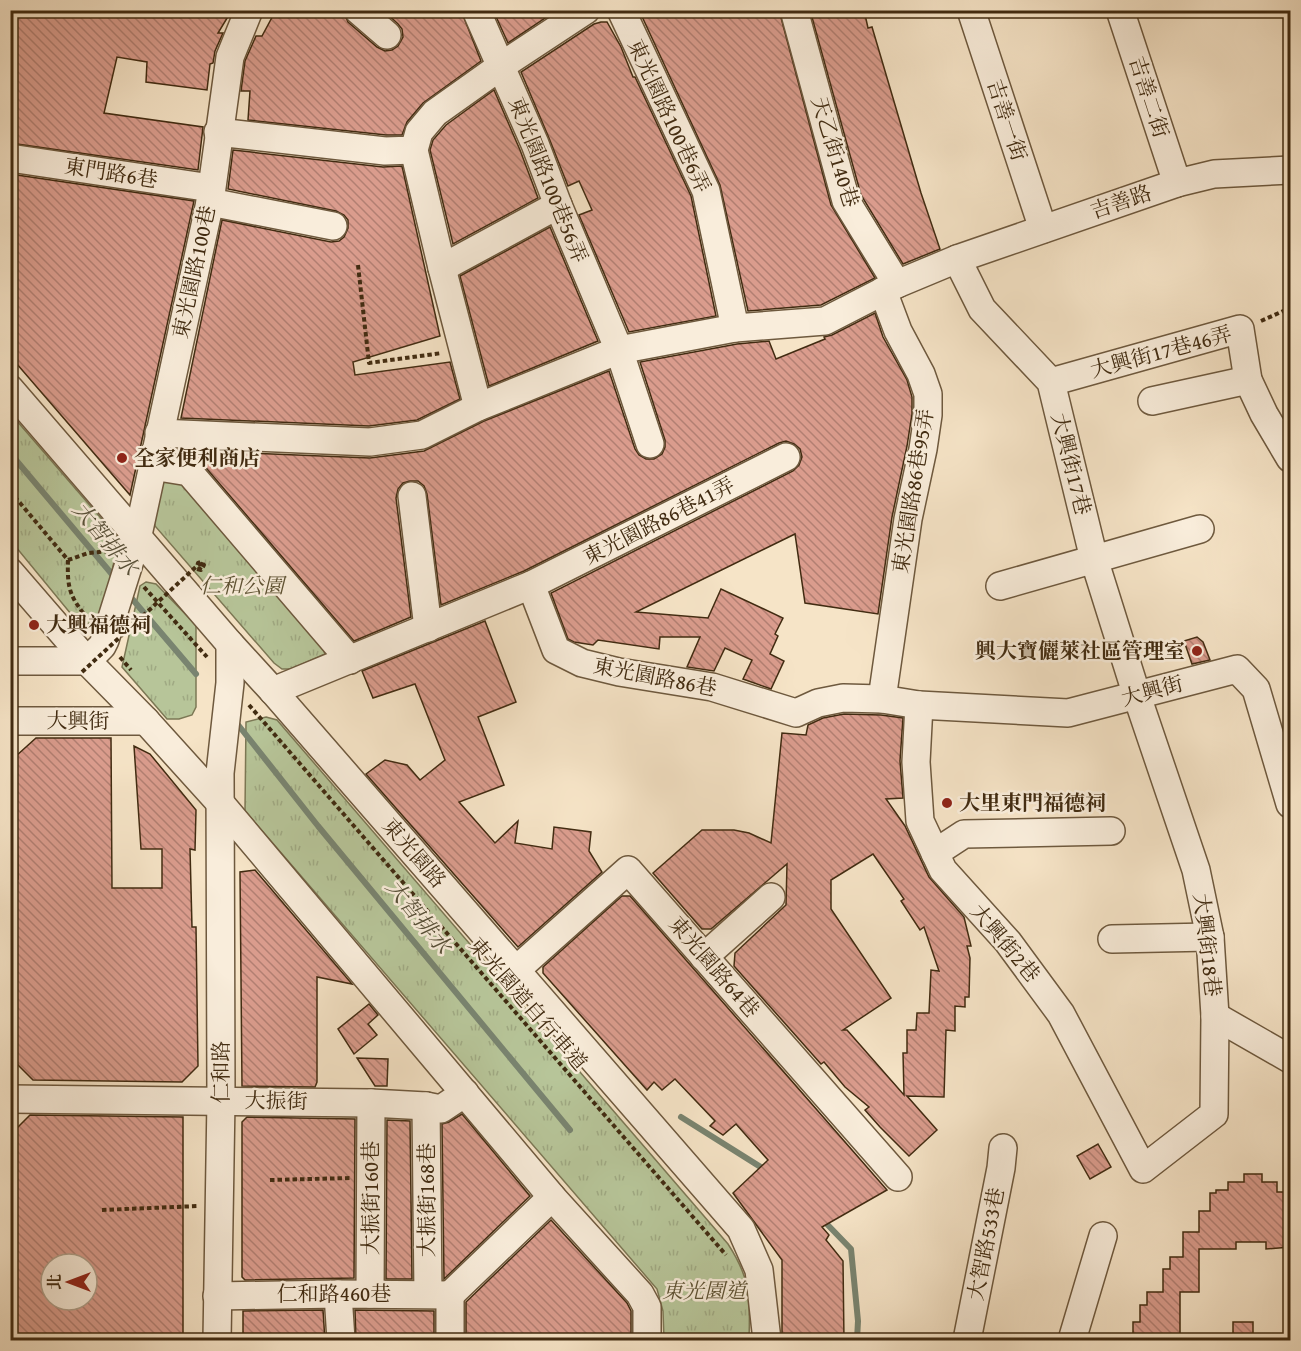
<svg xmlns="http://www.w3.org/2000/svg" width="1301" height="1351" font-family="'Gentium Book Plus','Noto Serif TC',serif">
<style>
.grass{fill:url(#grass-tufts);stroke:#7c7855;stroke-width:1.5}
.lines{fill:none;stroke-linecap:round;stroke-linejoin:round}
.stream{stroke:#798470;stroke-width:6}
.building{fill:url(#building-back-hatch);stroke:#412b11;stroke-width:1.5;fill-rule:evenodd}
.minor-casing{stroke:#6e593e;stroke-width:30}
.path{stroke:#412b11;stroke-width:4;stroke-dasharray:4.5 3;stroke-linecap:butt}
.minor{stroke:#f9eddb;stroke-width:27}
.path-bridge{stroke:#412b11;stroke-width:4;stroke-dasharray:4.5 3;stroke-linecap:butt}
.poi-dot{fill:#8f2418;stroke:#f9eddb;stroke-width:2}
.labels{text-anchor:middle;stroke-width:5;stroke-linejoin:round;paint-order:stroke}
.street-label{font-size:21px;fill:#412b11;stroke:#f9eddb}
.poi-label{font-size:21px;font-weight:bold;fill:#412b11;stroke:#f9eddb;text-anchor:start}
.park-label{font-size:21px;font-style:italic;fill:#5e5233;stroke:#f9eddb}
.water-label{font-size:22px;font-style:italic;fill:#585038;stroke:#f9eddb}
</style>
<defs>
<pattern id="grass-tufts" width="24" height="20" patternUnits="userSpaceOnUse" patternTransform="scale(1.5)"><rect width="24" height="20" fill="#b7c599"/><path d="M3 7l-1-3M5 7V3M7 7l1-3M15 17l-1-3M17 17v-4M19 17l1-3" fill="none" stroke="#9fa983"/></pattern>
<pattern id="building-back-hatch" width="6" height="6" patternUnits="userSpaceOnUse" patternTransform="scale(1.5)"><rect width="6" height="6" fill="#da9c8d"/><path d="M-1 5l2 2M0 0l6 6M5-1l2 2" fill="none" stroke="#b27f72"/></pattern>
</defs>
<rect width="100%" height="100%" fill="#f6e4c7"/>
<filter id="stains"><feTurbulence type="fractalNoise" baseFrequency=".00333" numOctaves="4"/><feColorMatrix values="0 0 0 0 .2 0 0 0 0 .09 0 0 0 0 .02 0 0 0 .5 -.17"/></filter>
<radialGradient id="worn" r=".72"><stop offset=".6" stop-color="#630" stop-opacity="0"/><stop offset="1" stop-color="#630" stop-opacity=".3"/></radialGradient>
<g class="grass">
<polygon points="10,413 119,539 101,621 80,625 11,541"/>
<polygon points="160,478 181,478 318,636 325,654 291,669 282,669 274,663 155,526 152,512"/>
<polygon points="146,582 156,584 196,625 196,707 192,715 179,719 167,719 122,667 140,586"/>
<path d="M266,717l11,3 451,524c24,37 22,55 21,96h-85l-1,-29 -6,-22 -412,-478 1,-89z"/>
</g>
<g class="lines">
<g class="stream">
<polyline points="10,453 116,579"/>
<polyline points="128,594 196,674"/>
<polyline points="239,726 318,826 570,1130"/>
<polyline points="681,1117 767,1171"/>
<polyline points="822,1219 851,1249 858,1321 857,1340"/>
</g>
</g>
<g class="building">
<polygon points="10,10 232,10 218,33 223,33 215,51 213,63 210,64 207,90 146,82 147,62 117,57 104,113 203,127 198,170 10,143"/>
<polygon points="276,10 343,10 348,22 377,47 385,51 392,50 398,46 403,37 402,29 398,24 383,10 461,10 481,61 423,103 407,122 402,135 386,135 248,120 250,91 241,91 245,61 256,36 262,36"/>
<polygon points="493,10 557,10 508,43"/>
<polygon points="639,10 779,10 831,205 875,278 821,305 748,311 720,185"/>
<polygon points="810,10 864,10 868,28 872,27 921,193 940,249 903,264 861,195"/>
<polygon points="601,22 607,22 621,47 633,77 635,77 691,196 716,316 629,332 579,215 592,210 579,181 568,186 549,138 521,72 594,24"/>
<polygon points="494,90 520,150 538,198 453,244 430,150 433,140 446,125"/>
<polygon points="233,150 383,167 402,166 440,336 353,362 355,375 450,362 460,399 417,420 369,426 181,418 222,220 331,242 339,241 344,237 348,228 348,220 344,215 336,211 228,189"/>
<polygon points="10,174 194,201 130,495 10,356"/>
<polygon points="550,227 598,341 489,386 460,276"/>
<polygon points="875,313 883,337 907,380 912,397 912,414 907,446 892,517 878,614 805,603 795,534 636,612 708,618 721,589 783,618 775,634 778,636 770,654 784,661 771,689 743,679 752,660 725,648 714,671 687,667 700,637 660,637 659,649 598,640 593,645 574,642 568,639 551,593 793,471 799,465 802,457 800,449 794,444 786,441 779,443 524,571 441,605 427,494 424,486 418,481 410,481 403,483 398,489 396,498 411,617 354,641 201,462 192,456 176,454 177,450 370,458 424,451 484,421 609,371 635,449 639,455 646,459 654,459 662,454 665,447 665,440 640,362 737,344 769,341 776,359 825,339 824,337 832,335"/>
<polygon points="485,621 516,702 478,717 504,785 459,802 495,843 518,821 515,843 552,849 554,827 591,832 589,851 602,872 518,947 366,774 385,760 407,765 420,780 445,760 415,684 373,698 362,671"/>
<polygon points="1197,637 1203,642 1210,660 1192,664 1184,641"/>
<path d="M844,714l37,1 22,3 -3,43 3,37 -17,1 19,27 24,51 35,40 7,29h-4l3,12 -1,39h-4v10l-10,-1v25l-9,-1 -2,67 -37,-1 30,34 -28,26 -29,-29 -15,-17 4,-3 -24,-20 -21,-25 -3,2 -87,-98 1,-13 51,-48 1,-41 -76,65h-9l-49,-56 49,-43h32l15,3 22,10 11,-110 24,2 2,-10 15,-7zM873,854l31,45 -3,2 19,29 4,-3 15,44 -8,-1 -2,43h-12l-1,17h-9v23h-4l1,42 -57,-65h-4l48,-32 -60,-89v-29z"/>
<polygon points="36,738 111,738 112,888 162,888 162,849 141,849 134,746 150,754 196,810 195,850 190,849 192,927 196,927 198,1066 182,1082 33,1080 16,1063 16,879 18,879 16,756"/>
<polygon points="255,870 352,984 317,977 317,1082 315,1087 242,1086 240,872"/>
<polygon points="622,896 630,896 887,1190 822,1227 829,1235 826,1240 843,1261 844,1341 782,1341 782,1260 733,1193 768,1160 736,1124 723,1135 710,1126 715,1121 675,1079 662,1090 654,1082 647,1090 543,973 543,967"/>
<polygon points="369,1004 378,1015 368,1024 377,1035 354,1054 338,1029"/>
<polygon points="357,1058 388,1059 387,1086 375,1086"/>
<polygon points="462,1114 530,1196 444,1279 442,1124 449,1122"/>
<path d="M30,1115l153,2v218h-83v6h-84v-212zM51,1264h36v36h-36z"/>
<polygon points="247,1117 355,1119 354,1278 245,1280 242,1277 242,1122"/>
<polygon points="387,1120 410,1121 412,1279 386,1279"/>
<polygon points="1098,1144 1111,1167 1090,1179 1077,1156"/>
<polygon points="1244,1174 1262,1174 1262,1182 1277,1182 1277,1192 1290,1192 1290,1247 1266,1249 1266,1242 1236,1242 1236,1249 1199,1249 1199,1292 1180,1292 1180,1338 1165,1338 1165,1341 1133,1341 1133,1322 1140,1322 1140,1305 1147,1305 1147,1292 1163,1292 1163,1269 1170,1269 1170,1257 1183,1257 1183,1232 1199,1232 1199,1211 1210,1211 1210,1193 1216,1193 1216,1190 1228,1190 1228,1182 1244,1182"/>
<polygon points="551,1220 627,1303 631,1311 631,1341 466,1341 466,1302"/>
<polygon points="323,1310 325,1341 243,1341 243,1311"/>
<polygon points="355,1310 434,1311 434,1341 356,1341"/>
<rect x="1233" y="1322" width="20" height="19"/>
</g>
<g class="lines">
<defs>
<g id="minor">
<polyline points="358,10 387,35"/>
<polyline points="476,10 535,144 558,205 619,350 650,444"/>
<polyline points="621,10 706,191 735,328"/>
<polyline points="794,10 846,201 897,284"/>
<polyline points="971,10 1043,229"/>
<polyline points="1120,10 1177,183"/>
<polyline points="218,132 385,151 414,150 419,132 435,113 501,66 586,10"/>
<polyline points="414,150 442,268 478,407"/>
<polyline points="10,158 211,188"/>
<polyline points="210,202 333,226"/>
<polyline points="442,268 558,205"/>
<polyline points="1051,382 1240,329 1248,380 1264,414 1290,458"/>
<polyline points="10,389 230,644 273,691 741,1229 759,1270 767,1340"/>
<polyline points="1152,401 1248,380"/>
<polyline points="159,433 370,442 422,435 478,407 619,350 735,328 825,321 897,284 957,259 1177,183 1214,174 1290,170"/>
<polyline points="152,466 189,472 350,660"/>
<polyline points="412,496 428,628"/>
<polyline points="10,572 87,661 146,721 221,804 552,1197 640,1294 647,1307 647,1340"/>
<polyline points="531,585 556,650 582,663 619,672 712,687 796,713 818,703 843,698 882,699 919,705 1068,713 1237,669 1256,689 1290,804"/>
<polyline points="1000,586 1200,529"/>
<polyline points="10,661 87,661 102,646 105,640 138,535 210,202 230,57 249,10"/>
<polyline points="273,691 531,585 786,457"/>
<polyline points="882,699 908,519 923,449 928,415 928,394 921,374 898,331 883,291"/>
<polyline points="919,705 916,762 920,821 943,870 1008,942 1061,1014 1143,1169 1214,1114 1215,1016 1210,937 1196,870 1137,696 1094,559 1051,382 982,309 957,259"/>
<polyline points="10,721 146,721"/>
<polyline points="935,853 964,834 1111,831"/>
<polyline points="1112,939 1210,937"/>
<polyline points="704,957 771,897"/>
<polyline points="516,970 628,870 898,1177"/>
<polyline points="1215,1016 1290,1059"/>
<polyline points="10,1099 371,1103 426,1106 441,1109 465,1093"/>
<polyline points="426,1106 428,1294"/>
<polyline points="338,1294 341,1340"/>
<polyline points="370,1294 371,1103"/>
<polyline points="450,1295 552,1197"/>
<polyline points="217,1296 338,1294 450,1295"/>
<polyline points="217,1340 221,1100 220,773 230,683 230,644"/>
<polyline points="450,1340 450,1295"/>
<polyline points="967,1340 1001,1168 1003,1148"/>
<polyline points="1072,1340 1103,1236"/>
</g>
</defs>
<use href="#minor" class="minor-casing"/>
<g class="path">
<polyline points="358,265 369,363 442,353"/>
<polyline points="1261,321 1290,308"/>
<path d="M10,491l58,69c-1,29 2,37 20,59"/>
<polyline points="68,560 88,553 111,551"/>
<polyline points="197,569 201,570 204,565 201,562 198,563 197,567 200,569 202,564 198,565"/>
<polyline points="144,587 207,657"/>
<polyline points="120,657 131,670"/>
<polyline points="249,705 726,1255"/>
<polyline points="270,1180 350,1178"/>
<polyline points="102,1210 198,1206"/>
</g>
<use href="#minor" class="minor"/>
<polyline class="path-bridge" points="82,672 198,565"/>
</g>
<g class="poi-dot">
<circle cx="122" cy="458" r="6"/>
<circle cx="34" cy="625" r="6"/>
<circle cx="1197" cy="651" r="6"/>
<circle cx="947" cy="803" r="6"/>
</g>
<g class="labels">
<g class="street-label">
<text transform="translate(1149 97) rotate(72)" y="7">吉善二街</text>
<text transform="translate(669 116) rotate(65)" y="7">東光園路100巷6弄</text>
<text transform="translate(1007 120) rotate(72)" y="7">吉善一街</text>
<text transform="translate(835 152) rotate(73)" y="7">天乙街140巷</text>
<text transform="translate(111 173) rotate(9)" y="7">東門路6巷</text>
<text transform="translate(548 180) rotate(68)" y="7">東光園路100巷56弄</text>
<text transform="translate(1121 202) rotate(-19)" y="7">吉善路</text>
<text transform="translate(194 272) rotate(-78)" y="7">東光園路100巷</text>
<text transform="translate(1161 352) rotate(-15)" y="7">大興街17巷46弄</text>
<text transform="translate(1071 464) rotate(76)" y="7">大興街17巷</text>
<text transform="translate(913 491) rotate(-81)" y="7">東光園路86巷95弄</text>
<text transform="translate(659 521) rotate(-27)" y="7">東光園路86巷41弄</text>
<text transform="translate(655 677) rotate(11)" y="7">東光園路86巷</text>
<text transform="translate(1152 691) rotate(-15)" y="7">大興街</text>
<text x="78" y="728">大興街</text>
<text transform="translate(414 853) rotate(49)" y="7">東光園路</text>
<text transform="translate(1005 943) rotate(50)" y="7">大興街2巷</text>
<text transform="translate(1207 945) rotate(83)" y="7">大興街18巷</text>
<text transform="translate(714 967) rotate(49)" y="7">東光園路64巷</text>
<text transform="translate(528 1004) rotate(49)" y="7">東光園道自行車道</text>
<text transform="translate(221 1072) rotate(-90)" y="7">仁和路</text>
<text transform="translate(276 1101) rotate(1)" y="7">大振街</text>
<text transform="translate(371 1198) rotate(-90)" y="7">大振街160巷</text>
<text transform="translate(427 1200) rotate(-90)" y="7">大振街168巷</text>
<text transform="translate(986 1244) rotate(-79)" y="7">大智路533巷</text>
<text x="334" y="1301">仁和路460巷</text>
</g>
<g class="poi-label">
<text x="134" y="465">全家便利商店</text>
<text x="46" y="632">大興福德祠</text>
<text x="1185" y="658" text-anchor="end">興大寶儷萊社區管理室</text>
<text x="959" y="810">大里東門福德祠</text>
</g>
<g class="park-label">
<text x="242" y="593">仁和公園</text>
<text x="704" y="1298">東光園道</text>
</g>
<g class="water-label">
<text transform="translate(106 538) rotate(50)" y="8">大智排水</text>
<text transform="translate(419 916) rotate(51)" y="8">大智排水</text>
</g>
</g>
<rect width="1301" height="1351" fill="none" stroke="#f6e4c7" stroke-width="36"/>
<rect x="12" y="12" width="1277" height="1327" fill="none" stroke="#412b11" stroke-width="3"/>
<rect x="18" y="18" width="1265" height="1315" fill="none" stroke="#412b11" stroke-width="1.5"/>
<g transform="translate(69 1282) rotate(270)"><circle r="28" fill="#f9eddb" stroke="#af9f8a" stroke-width="1.5"/>
<path d="M0-4.5L10 22L0 15L-10 22Z" fill="#8f2418"/>
<text y="-9" font-size="16" font-weight="bold" text-anchor="middle" fill="#412b11">北</text>
</g>
<rect width="100%" height="100%" filter="url(#stains)"/>
<rect width="100%" height="100%" fill="url(#worn)"/>
</svg>
